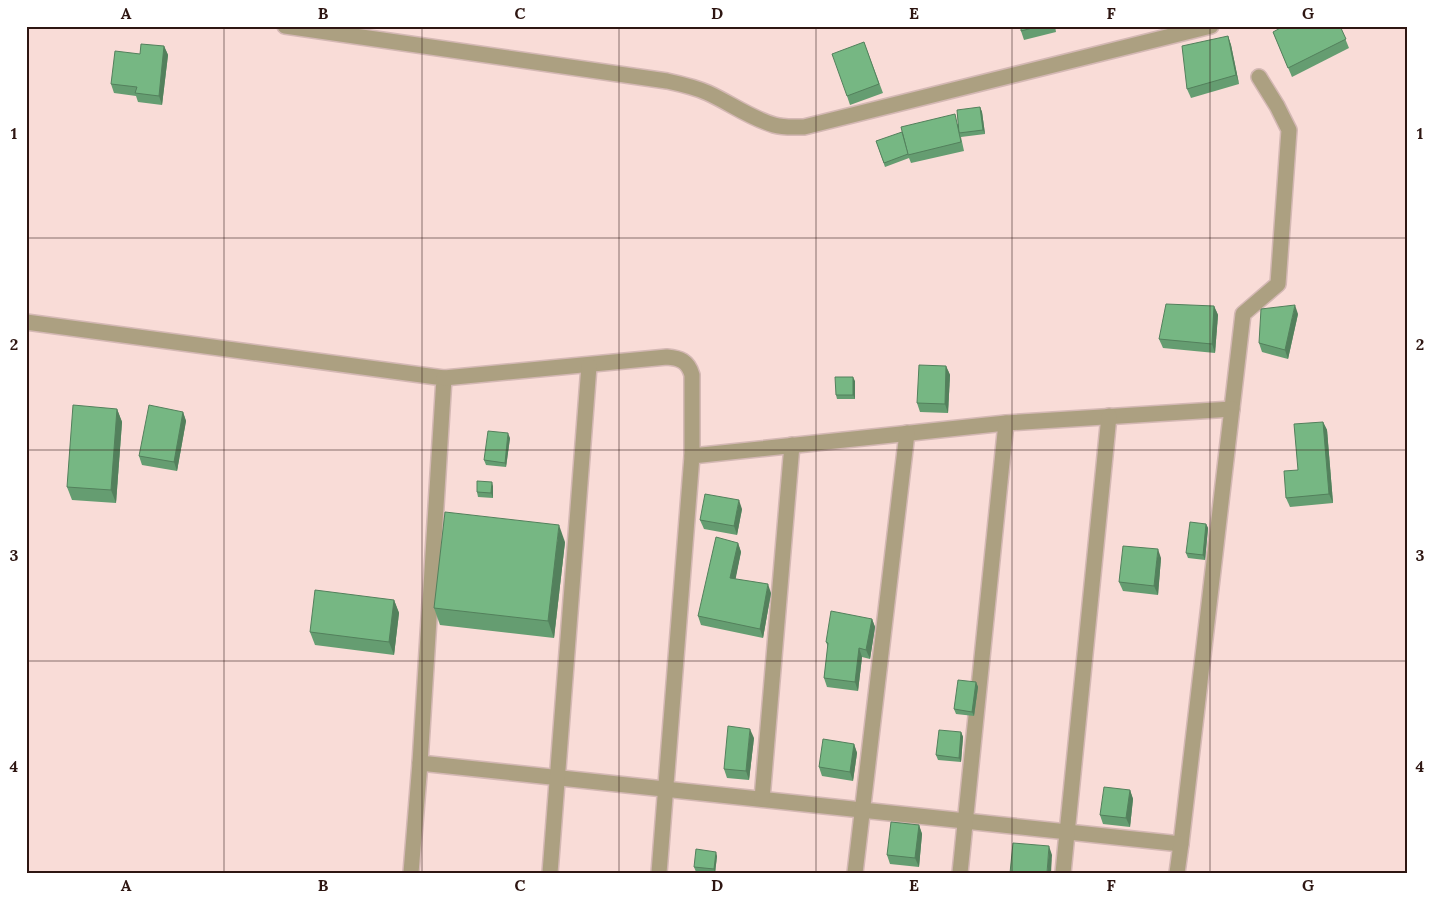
<svg xmlns="http://www.w3.org/2000/svg" width="1434" height="899" font-family="Lora,serif">
<style>
.lines{fill:none;stroke-linecap:round;stroke-linejoin:round}
.minor-casing{stroke:#d4b8b4;stroke-width:18}
.minor{stroke:#aca081;stroke-width:15}
.wall{fill:#659d71}
.shaded-wall{fill:#53805c}
.building{fill:#76b783;stroke:#53805c}
.grid{fill:none;stroke:#2e1612;stroke-width:1;stroke-opacity:0.55}
.neatline{fill:none;stroke:#2e1612;stroke-width:2}
.grid-label{font-size:16px;text-anchor:middle;font-weight:bold;fill:#2e1612}
</style>
<rect width="100%" height="100%" fill="#f9dcd7"/>
<g class="lines">
<defs>
<g id="minor">
<path d="M285,26l382,55c14,3 28,6 41,12 22,10 42,25 66,32 10,3 20,2 30,2l407,-101"/>
<polyline points="26,322 444,378 420,763 411,873"/>
<path d="M444,378l223,-21c13,1 21,4 25,18v81"/>
<polyline points="420,763 1181,844 1243,314 1278,284 1289,130 1277,106 1259,77"/>
<polyline points="762,799 792,445"/>
<polyline points="550,873 589,366"/>
<polyline points="659,873 692,456 1006,423 1232,409"/>
<polyline points="855,873 907,433"/>
<polyline points="960,873 1006,423"/>
<polyline points="1063,873 1109,416"/>
<polyline points="1177,873 1181,844"/>
</g>
</defs>
<use href="#minor" class="minor-casing"/>
<use href="#minor" class="minor"/>
</g>
<g class="wall">
<polygon points="1021,26 1055,26 1056,32 1024,40 1021,31"/>
<polygon points="1340,26 1349,48 1292,77 1273,32"/>
<polygon points="1228,36 1231,45 1239,84 1191,98 1187,89"/>
<polygon points="864,42 883,93 850,105 847,96"/>
<polygon points="164,46 168,55 162,105 138,102 136,96 114,93 111,84 140,54"/>
<polygon points="980,107 982,112 985,134 961,137 964,151 911,163 909,158 885,167 876,141 958,124"/>
<polygon points="1214,306 1218,315 1215,353 1163,348 1159,339"/>
<polygon points="1298,314 1288,359 1262,352 1259,343"/>
<polygon points="946,366 950,375 948,413 920,412 917,403"/>
<polygon points="855,381 855,399 837,399 836,395"/>
<polygon points="117,409 122,422 116,503 72,500 67,487"/>
<polygon points="183,412 186,421 177,471 142,465 139,456"/>
<polygon points="1323,422 1327,430 1333,503 1290,507 1286,498 1298,470"/>
<polygon points="510,438 506,467 486,465 484,460"/>
<polygon points="493,486 493,498 478,497 477,492"/>
<polygon points="742,509 737,535 704,529 700,520"/>
<polygon points="1206,524 1208,528 1205,560 1188,558 1186,553"/>
<polygon points="565,542 554,638 440,625 434,608"/>
<polygon points="738,543 741,552 735,579 771,593 763,638 701,625 698,616"/>
<polygon points="1161,558 1158,595 1123,591 1119,582"/>
<polygon points="394,600 399,613 394,655 315,645 310,632"/>
<polygon points="872,619 875,627 870,659 862,657 858,691 827,687 824,678 828,647 826,642"/>
<polygon points="976,682 978,687 974,716 956,714 954,709"/>
<polygon points="961,732 963,737 961,762 938,760 936,755"/>
<polygon points="754,738 749,780 727,778 724,769"/>
<polygon points="854,744 857,753 853,781 822,776 819,767"/>
<polygon points="1130,790 1133,799 1130,827 1103,824 1100,815"/>
<polygon points="919,825 922,834 919,867 890,864 887,855"/>
<polygon points="717,856 715,873 696,872 694,867"/>
</g>
<g class="shaded-wall">
<polygon points="1228,36 1231,45 1239,84 1236,75"/>
<polygon points="164,46 168,55 162,105 159,96"/>
<polygon points="980,107 982,112 985,134 983,130"/>
<polygon points="1295,305 1298,314 1288,359 1285,350"/>
<polygon points="1214,306 1218,315 1215,353 1212,344"/>
<polygon points="946,366 950,375 948,413 945,404"/>
<polygon points="853,377 855,381 855,399 853,395"/>
<polygon points="117,409 122,422 116,503 111,490"/>
<polygon points="183,412 186,421 177,471 174,462"/>
<polygon points="1323,422 1327,430 1333,503 1329,494"/>
<polygon points="508,433 510,438 506,467 505,463"/>
<polygon points="492,482 493,486 493,498 491,493"/>
<polygon points="739,500 742,509 737,535 734,526"/>
<polygon points="1206,524 1208,528 1205,560 1203,555"/>
<polygon points="559,525 565,542 554,638 548,621"/>
<polygon points="738,543 741,552 734,587 730,578"/>
<polygon points="1158,549 1161,558 1158,595 1154,586"/>
<polygon points="768,584 771,593 763,638 760,629"/>
<polygon points="394,600 399,613 394,655 389,642"/>
<polygon points="872,619 875,627 870,659 866,650"/>
<polygon points="859,648 862,657 858,691 855,682"/>
<polygon points="976,682 978,687 974,716 972,712"/>
<polygon points="750,729 754,738 749,780 746,771"/>
<polygon points="961,732 963,737 961,762 959,758"/>
<polygon points="854,744 857,753 853,781 850,772"/>
<polygon points="1130,790 1133,799 1130,827 1126,818"/>
<polygon points="919,825 922,834 919,867 915,858"/>
<polygon points="1049,846 1052,855 1051,873 1047,873"/>
<polygon points="716,852 717,856 715,873 714,869"/>
</g>
<g class="building">
<polygon points="1021,26 1040,26 1021,31"/>
<polygon points="1284,26 1340,26 1346,39 1288,68 1273,32"/>
<polygon points="1228,36 1236,75 1187,89 1182,46"/>
<polygon points="864,42 879,84 847,96 832,54"/>
<polygon points="141,44 164,46 159,96 135,93 137,87 111,84 115,51 140,54"/>
<polygon points="980,107 983,130 959,133 957,110"/>
<polygon points="955,114 961,142 908,155 901,127"/>
<polygon points="902,132 908,154 884,163 876,141"/>
<polygon points="1166,304 1214,306 1212,344 1159,339"/>
<polygon points="1295,305 1285,350 1259,343 1261,309"/>
<polygon points="919,365 946,366 945,404 917,403"/>
<polygon points="835,377 853,377 853,395 836,395"/>
<polygon points="73,405 117,409 111,490 67,487"/>
<polygon points="149,405 183,412 174,462 139,456"/>
<polygon points="1323,422 1329,494 1286,498 1284,471 1298,470 1294,424"/>
<polygon points="488,431 508,433 505,463 484,460"/>
<polygon points="477,481 492,482 491,493 477,492"/>
<polygon points="705,494 739,500 734,526 700,520"/>
<polygon points="445,512 559,525 548,621 434,608"/>
<polygon points="1190,522 1206,524 1203,555 1186,553"/>
<polygon points="716,537 738,543 730,578 768,584 760,629 698,616"/>
<polygon points="1123,546 1158,549 1154,586 1119,582"/>
<polygon points="315,590 394,600 389,642 310,632"/>
<polygon points="831,611 872,619 866,650 859,648 855,682 824,678 828,643 826,642"/>
<polygon points="958,680 976,682 972,712 954,709"/>
<polygon points="728,726 750,729 746,771 724,769"/>
<polygon points="939,730 961,732 959,758 936,755"/>
<polygon points="823,739 854,744 850,772 819,767"/>
<polygon points="1104,787 1130,790 1126,818 1100,815"/>
<polygon points="891,822 919,825 915,858 887,855"/>
<polygon points="1013,843 1049,846 1047,873 1010,873"/>
<polygon points="696,849 716,852 714,869 694,867"/>
</g>
<path class="grid" d="M224,26v847M422,26v847M619,26v847M816,26v847M1012,26v847M1210,26v847M26,238h1382M26,450h1382M26,661h1382"/>
<rect width="1434" height="899" fill="none" stroke="#ffffff" stroke-width="55"/>
<rect x="28" y="28" width="1378" height="844" class="neatline"/>
<g class="grid-label">
<text x="126" y="19">A</text>
<text x="323" y="19">B</text>
<text x="520" y="19">C</text>
<text x="717" y="19">D</text>
<text x="914" y="19">E</text>
<text x="1111" y="19">F</text>
<text x="1308" y="19">G</text>
<text x="14" y="139">1</text>
<text x="1420" y="139">1</text>
<text x="14" y="350">2</text>
<text x="1420" y="350">2</text>
<text x="14" y="561">3</text>
<text x="1420" y="561">3</text>
<text x="14" y="772">4</text>
<text x="1420" y="772">4</text>
<text x="126" y="891">A</text>
<text x="323" y="891">B</text>
<text x="520" y="891">C</text>
<text x="717" y="891">D</text>
<text x="914" y="891">E</text>
<text x="1111" y="891">F</text>
<text x="1308" y="891">G</text>
</g>
</svg>
